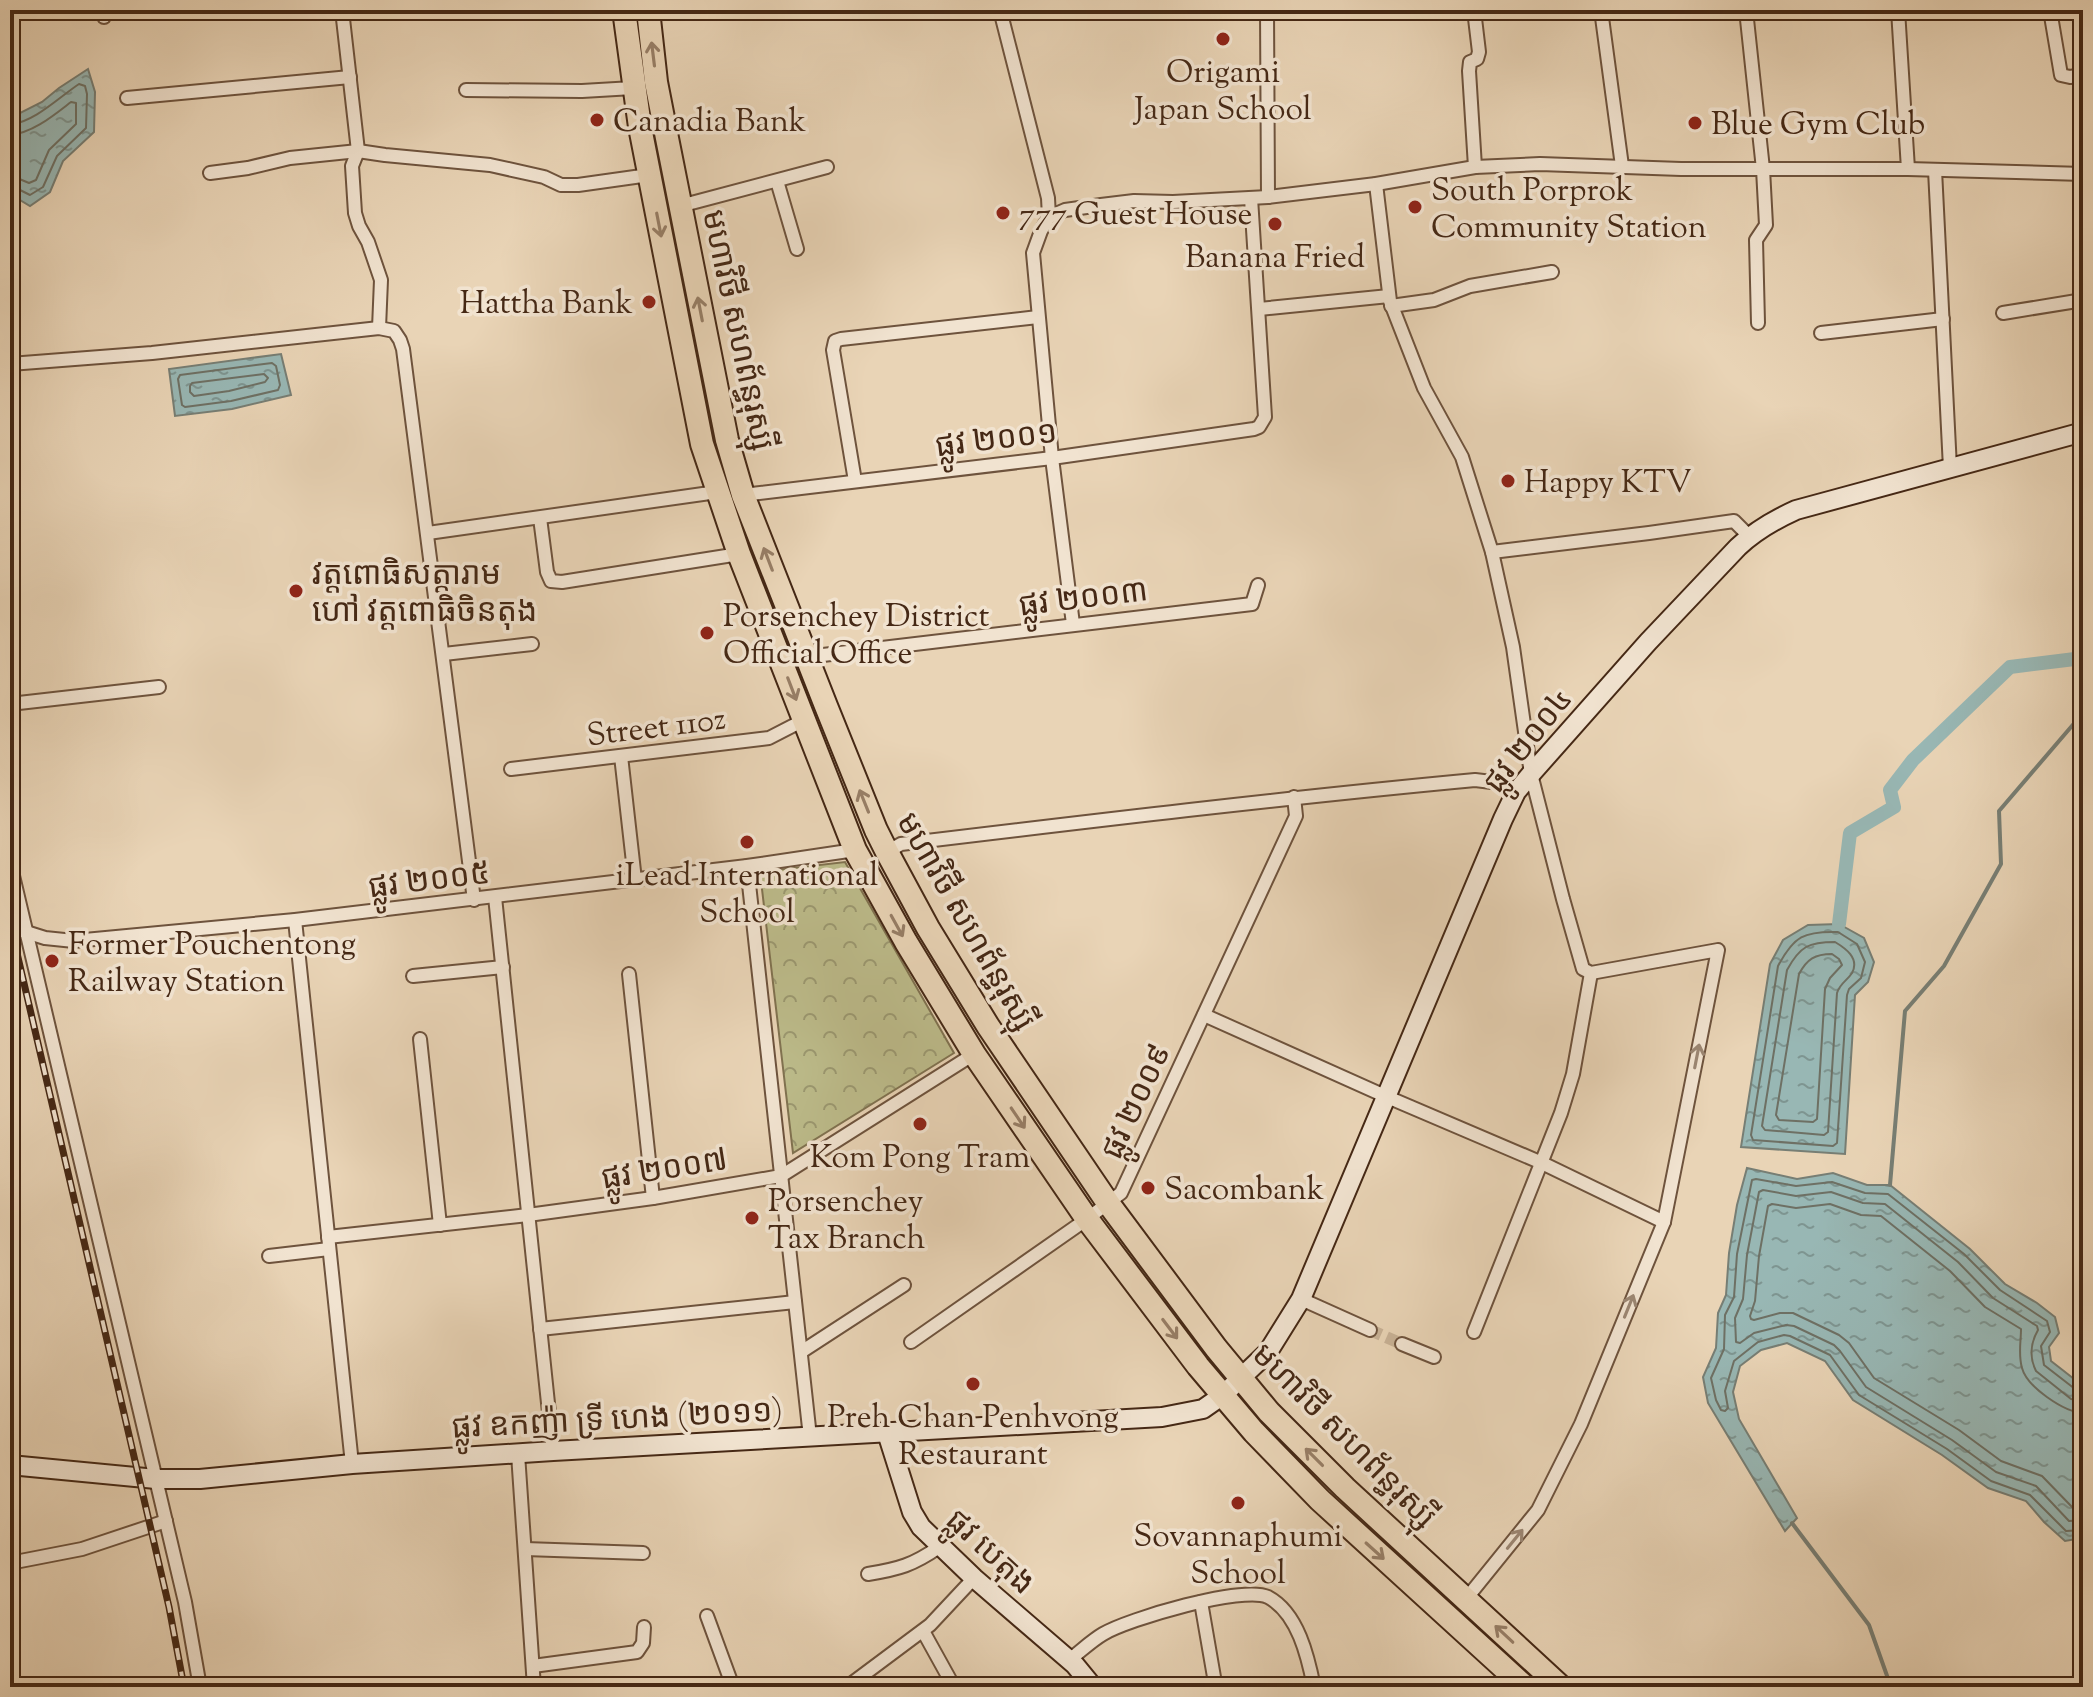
<svg xmlns="http://www.w3.org/2000/svg" width="2093" height="1697" font-family="'Sorts Mill Goudy','Noto Sans Khmer',serif">
<style>
.forest{fill:url(#forest-crowns);stroke:#807250;stroke-width:2}
.water{fill:url(#water-ripples);stroke:#777e74;stroke-width:2}
.lines{fill:none;stroke-linecap:round;stroke-linejoin:round}
.shore{stroke:#6e7064;stroke-width:2}
.stream{stroke:#777e74;stroke-width:4}
.canal{stroke:#98b7b4;stroke-width:14}
.street-tunnel{stroke:#c8b296;stroke-width:12;stroke-dasharray:12 6;stroke-linecap:butt}
.street-casing{stroke:#6e533d;stroke-width:16}
.secondary-casing{stroke:#452815;stroke-width:22}
.highway-casing{stroke:#452815;stroke-width:26}
.street{stroke:#f1e3d0;stroke-width:12}
.secondary{stroke:#f1e3d0;stroke-width:18}
.highway{stroke:#e9d4b6;stroke-width:22}
.rail-casing{stroke:#452815;stroke-width:7}
.rail{stroke:#f1e3d0;stroke-width:4;stroke-dasharray:12;stroke-linecap:butt}
.oneway{stroke:#977e66}
.oneway2{stroke:#9b8672}
.poi-dot{fill:#8f2418;stroke:#f1e3d0;stroke-width:3}
.labels{text-anchor:middle;stroke-width:7;stroke-linejoin:round;paint-order:stroke}
.poi-label{font-size:32px;fill:#452815;stroke:#f1e3d0;text-anchor:start}
.street-label{font-size:32px;fill:#452815;stroke:#f1e3d0}
</style>
<defs>
<pattern id="forest-crowns" width="20" height="18" patternUnits="userSpaceOnUse" patternTransform="scale(2)"><rect width="20" height="18" fill="#bcbb8a"/><path d="M2 6a3 3 0 1 1 6 0M12 15a3 3 0 1 1 6 0" fill="none" stroke="#9b9870"/></pattern>
<pattern id="water-ripples" width="26" height="14" patternUnits="userSpaceOnUse" patternTransform="scale(2)"><rect width="26" height="14" fill="#98b7b4"/><path d="M2 4q2-2 4 0t4 0M15 11q2-2 4 0t4 0" fill="none" stroke="#7e9591"/></pattern>
</defs>
<rect width="100%" height="100%" fill="#e9d4b6"/>
<filter id="stains"><feTurbulence type="fractalNoise" baseFrequency=".0025" numOctaves="4"/><feColorMatrix values="0 0 0 0 .2 0 0 0 0 .09 0 0 0 0 .02 0 0 0 .5 -.17"/></filter>
<radialGradient id="worn" r=".72"><stop offset=".6" stop-color="#630" stop-opacity="0"/><stop offset="1" stop-color="#630" stop-opacity=".3"/></radialGradient>
<polygon class="forest" points="845,862 954,1053 793,1153 760,872"/>
<g class="water">
<polygon points="88,69 95,92 94,132 63,161 50,192 30,206 10,194 10,118 42,102 59,88"/>
<polygon points="281,354 291,395 232,409 175,416 169,369"/>
<polygon points="1839,924 1864,938 1874,962 1868,982 1855,995 1845,1154 1741,1147 1770,964 1783,940 1808,925"/>
<polygon points="1747,1168 1797,1179 1833,1173 1867,1185 1890,1185 1970,1249 2005,1284 2037,1303 2055,1317 2059,1333 2049,1347 2051,1361 2083,1386 2083,1538 2065,1541 2044,1522 2026,1501 1988,1488 1942,1455 1853,1400 1825,1361 1787,1343 1761,1350 1740,1366 1733,1392 1739,1419 1797,1518 1785,1531 1708,1403 1703,1377 1716,1348 1718,1313 1726,1295 1729,1253 1737,1205"/>
</g>
<g class="lines">
<g class="shore">
<path d="M10,125c26,-4 48,-27 69,-41l6,2 2,8 -1,34 -29,28 -14,31 -13,8 -14,-7 -6,-1"/>
<path d="M10,135c23,-2 44,-20 61,-33l5,1v21l-27,26 -13,30 -7,3 -12,-5 -7,-1"/>
<polygon points="272,363 276,366 280,385 278,390 231,401 185,407 182,405 178,379 180,375"/>
<polygon points="264,374 268,378 265,382 229,391 194,396 190,392 190,386 192,383"/>
<path d="M1838,932l19,12 8,18 -4,16 -12,11 -2,6 -10,148 -4,3 -80,-6 -2,-5 27,-169c16,-30 26,-35 60,-34z"/>
<path d="M1835,942c10,6 25,16 17,31 -5,8 -12,10 -15,20l-9,139 -4,3 -59,-5 -3,-4 25,-156c13,-24 22,-28 48,-28z"/>
<path d="M1832,954l7,5 3,6 -12,13 -5,11 -8,130 -4,3 -34,-2 -3,-5 23,-141c8,-15 16,-20 33,-20z"/>
<polyline points="2083,1391 2075,1389 2044,1365 2041,1346 2050,1332 2047,1321 2000,1290 1964,1254 1888,1194 1865,1193 1832,1182 1796,1186 1756,1179 1752,1180 1737,1254 1734,1297 1725,1315 1724,1349 1711,1378 1716,1400 1721,1410 1725,1411 1728,1408 1725,1391 1734,1361 1758,1342 1784,1335 1790,1336 1830,1355 1859,1395 1947,1449 1991,1481 2030,1495 2066,1531 2083,1530"/>
<path d="M2083,1401l-12,-2 -35,-28c-7,-14 -6,-27 2,-41l-1,-4 -44,-28 -35,-36 -73,-58 -22,-1 -32,-11 -35,4 -33,-6 -4,2 -12,63 -4,44 -8,19 1,24 4,1 14,-10 32,-8 8,1 40,19 6,6 26,36 86,53 44,32 40,14 33,35 14,-1"/>
<path d="M2083,1413c-19,-1 -56,-26 -61,-45 -4,-14 -1,-26 -1,-39l-36,-22 -35,-36 -69,-55 -20,-1 -31,-11 -34,4 -24,-4 -4,2 -9,50 -4,45 -5,15 1,3 3,1 26,-7h13l46,22 10,8 25,35 85,52 42,31 41,15 31,32h10"/>
</g>
<g class="stream">
<polyline points="1890,1185 1905,1011 1944,966 2001,864 1999,811 2083,713"/>
<polyline points="1792,1523 1869,1625 1891,1687"/>
</g>
<polyline class="canal" points="1839,924 1850,833 1894,807 1890,790 1913,760 2010,667 2083,658"/>
<polyline class="street-tunnel" points="1370,1330 1402,1344"/>
<defs>
<g id="street">
<polyline points="104,10 104,17"/>
<polyline points="342,10 358,151 352,166 355,213 359,226 368,242 381,280 379,328"/>
<polyline points="1000,10 1048,198 1049,217 1041,231 1033,253 1052,458 1073,624"/>
<polyline points="1267,10 1268,197"/>
<polyline points="1474,10 1479,52 1477,59 1470,62 1469,71 1475,167"/>
<polyline points="1601,10 1622,166"/>
<polyline points="1746,10 1763,169 1766,225 1756,240 1758,323"/>
<polyline points="1898,10 1908,169"/>
<polyline points="2050,10 2061,75 2070,77 2083,75"/>
<polyline points="648,16 672,10"/>
<polyline points="466,90 582,91 633,88"/>
<polyline points="127,98 350,77"/>
<polyline points="1935,170 1950,468"/>
<polyline points="210,173 248,168 290,158 358,151 385,155 490,165 544,177 561,185 578,185 649,175"/>
<polyline points="777,181 797,249"/>
<polyline points="1376,184 1390,301 1424,388 1462,457 1492,552 1513,647 1531,774 1563,899 1583,969 1591,973 1718,950 1664,1222 1581,1424 1538,1510 1466,1599"/>
<polyline points="680,206 827,167"/>
<polyline points="1049,217 1065,210 1101,205 1134,201 1173,202 1268,197 1376,184 1475,167 1540,164 1681,169 1908,169 2083,174"/>
<polyline points="1391,306 1434,300 1470,286 1552,272"/>
<polyline points="1259,309 1389,296"/>
<polyline points="2003,313 2083,300"/>
<polyline points="1821,333 1943,319"/>
<polyline points="10,364 152,353 379,328 394,331 400,340 403,349 474,900"/>
<polyline points="855,481 833,350 835,341 841,339 1038,317"/>
<polyline points="743,495 1052,458 1254,429 1259,427 1265,417 1251,198"/>
<polyline points="540,518 547,572 551,581 562,582 739,554"/>
<polyline points="428,533 717,492"/>
<polyline points="1492,552 1649,533 1734,521 1749,536"/>
<polyline points="444,654 532,644"/>
<polyline points="806,657 1252,604 1258,585"/>
<polyline points="10,704 159,687"/>
<polyline points="621,756 635,880"/>
<polyline points="511,769 769,738 804,720"/>
<path d="M887,852l14,-8c191,-23 382,-46 574,-64l25,3 16,9"/>
<polyline points="10,863 185,1602 200,1687"/>
<polyline points="747,866 810,1437"/>
<polyline points="495,897 553,1451"/>
<polyline points="295,920 352,1464"/>
<polyline points="10,927 45,938 74,941 295,920 747,866 855,850"/>
<polyline points="629,974 653,1198"/>
<polyline points="413,976 503,967"/>
<polyline points="1204,1015 1385,1096 1542,1163 1664,1222"/>
<polyline points="420,1039 440,1225"/>
<polyline points="328,1237 528,1215 653,1198 781,1176 974,1054"/>
<polyline points="269,1256 329,1249"/>
<polyline points="1301,1299 1370,1330"/>
<polyline points="540,1329 795,1302"/>
<polyline points="1474,1332 1561,1113 1573,1074 1591,973"/>
<polyline points="911,1342 1087,1219 1121,1193 1296,816 1294,797"/>
<polyline points="1402,1344 1434,1357"/>
<polyline points="801,1352 904,1285"/>
<polyline points="518,1454 534,1687"/>
<polyline points="525,1549 643,1553"/>
<polyline points="10,1563 82,1549 166,1521"/>
<path d="M868,1574c31,-5 45,-9 71,-27"/>
<polyline points="1201,1602 1214,1677"/>
<polyline points="707,1616 733,1687"/>
<polyline points="923,1631 954,1687"/>
<path d="M1069,1660c11,-8 22,-19 34,-26 25,-15 140,-49 165,-37 30,16 40,60 46,90"/>
<polyline points="533,1666 637,1652 643,1643 644,1627"/>
<polyline points="847,1687 930,1625 974,1578"/>
</g>
<g id="secondary">
<polyline points="887,1433 912,1512 921,1527 974,1578 1075,1665 1093,1687"/>
<path d="M10,1465l146,14h44l152,-15 201,-13 609,-34 41,-8 20,-14 45,-43 33,-53 202,-480 13,-27 15,-18 117,-132 90,-95c17,-16 36,-27 58,-37l287,-78"/>
</g>
<g id="highway">
<polyline points="624,10 640,127 702,444 739,554 855,850 906,942 974,1054 1087,1219 1198,1366 1254,1432 1320,1500 1525,1687"/>
<polyline points="648,10 656,82 664,123 727,440 743,495 826,706 876,830 887,852 928,928 988,1026 1108,1203 1216,1348 1269,1412 1345,1488 1561,1687"/>
</g>
</defs>
<use href="#street" class="street-casing"/>
<use href="#secondary" class="secondary-casing"/>
<use href="#highway" class="highway-casing"/>
<use href="#street" class="street"/>
<use href="#secondary" class="secondary"/>
<use href="#highway" class="highway"/>
<defs>
<polyline id="rail" points="10,923 169,1607 184,1687"/>
</defs>
<use href="#rail" class="rail-casing"/>
<use href="#rail" class="rail"/>
</g>
<defs><path id="oneway-shaft" d="M-6 0H5M1.5-3L5.5 0L1.5 3" fill="none" stroke-width="1.6" stroke-linecap="round" stroke-linejoin="round" transform="scale(2)"/></defs>
<g class="oneway">
<use href="#oneway-shaft" transform="translate(653 54) rotate(-97)"/>
<use href="#oneway-shaft" transform="translate(659 225) rotate(79)"/>
<use href="#oneway-shaft" transform="translate(700 309) rotate(-101)"/>
<use href="#oneway-shaft" transform="translate(768 559) rotate(-111)"/>
<use href="#oneway-shaft" transform="translate(792 689) rotate(69)"/>
<use href="#oneway-shaft" transform="translate(864 801) rotate(-112)"/>
<use href="#oneway-shaft" transform="translate(897 926) rotate(61)"/>
<use href="#oneway-shaft" transform="translate(1018 1118) rotate(56)"/>
<use href="#oneway-shaft" transform="translate(1170 1329) rotate(53)"/>
<use href="#oneway-shaft" transform="translate(1314 1457) rotate(-135)"/>
<use href="#oneway-shaft" transform="translate(1375 1551) rotate(42)"/>
<use href="#oneway-shaft" transform="translate(1504 1634) rotate(-137)"/>
</g>
<g class="oneway2">
<use href="#oneway-shaft" transform="translate(1697 1056) rotate(-79)"/>
<use href="#oneway-shaft" transform="translate(1629 1306) rotate(-68)"/>
<use href="#oneway-shaft" transform="translate(1515 1539) rotate(-51)"/>
</g>
<g class="poi-dot">
<circle cx="1223" cy="39" r="8"/>
<circle cx="597" cy="120" r="8"/>
<circle cx="1695" cy="123" r="8"/>
<circle cx="1415" cy="207" r="8"/>
<circle cx="1003" cy="213" r="8"/>
<circle cx="1275" cy="224" r="8"/>
<circle cx="649" cy="302" r="8"/>
<circle cx="1508" cy="481" r="8"/>
<circle cx="296" cy="591" r="8"/>
<circle cx="707" cy="633" r="8"/>
<circle cx="747" cy="842" r="8"/>
<circle cx="52" cy="961" r="8"/>
<circle cx="920" cy="1124" r="8"/>
<circle cx="1148" cy="1188" r="8"/>
<circle cx="752" cy="1218" r="8"/>
<circle cx="973" cy="1384" r="8"/>
<circle cx="1238" cy="1503" r="8"/>
</g>
<g class="labels">
<g class="poi-label">
<text x="1223" y="82" text-anchor="middle">Origami<tspan x="1223" dy="37">Japan School</tspan></text>
<text x="613" y="131">Canadia Bank</text>
<text x="1711" y="134">Blue Gym Club</text>
<text x="1431" y="200">South Porprok<tspan x="1431" dy="37">Community Station</tspan></text>
<text x="1019" y="224">777 Guest House</text>
<text x="1275" y="267" text-anchor="middle">Banana Fried</text>
<text x="633" y="313" text-anchor="end">Hattha Bank</text>
<text x="1524" y="492">Happy KTV</text>
<text x="312" y="584">វត្តពោធិសត្តារាម<tspan x="312" dy="37">ហៅ វត្តពោធិចិនតុង</tspan></text>
<text x="723" y="626">Porsenchey District<tspan x="723" dy="37">Official Office</tspan></text>
<text x="747" y="885" text-anchor="middle">iLead International<tspan x="747" dy="37">School</tspan></text>
<text x="68" y="954">Former Pouchentong<tspan x="68" dy="37">Railway Station</tspan></text>
<text x="920" y="1167" text-anchor="middle">Kom Pong Tram</text>
<text x="1164" y="1199">Sacombank</text>
<text x="768" y="1211">Porsenchey<tspan x="768" dy="37">Tax Branch</tspan></text>
<text x="973" y="1427" text-anchor="middle">Preh Chan Penhvong<tspan x="973" dy="37">Restaurant</tspan></text>
<text x="1238" y="1546" text-anchor="middle">Sovannaphumi<tspan x="1238" dy="37">School</tspan></text>
</g>
<g class="street-label">
<text transform="translate(739 330) rotate(78)" y="11">មហាវិថី សហព័ន្ធរុស្ស៊ី</text>
<text transform="translate(996 438) rotate(-7)" y="11">ផ្លូវ ២០០១</text>
<text transform="translate(1083 597) rotate(-7)" y="11">ផ្លូវ ២០០៣</text>
<text transform="translate(656 726) rotate(-7)" y="11">Street 110z</text>
<text transform="translate(1527 740) rotate(-52)" y="11">ផ្លូវ ២០០៤</text>
<text transform="translate(429 879) rotate(-7)" y="11">ផ្លូវ ២០០៥</text>
<text transform="translate(967 921) rotate(60)" y="11">មហាវិថី សហព័ន្ធរុស្ស៊ី</text>
<text transform="translate(1135 1101) rotate(-65)" y="11">ផ្លូវ ២០០៩</text>
<text transform="translate(664 1168) rotate(-9)" y="11">ផ្លូវ ២០០៧</text>
<text transform="translate(617 1418) rotate(-3)" y="11">ផ្លូវ ឧកញ៉ា ទ្រី ហេង (២០១១)</text>
<text transform="translate(1345 1435) rotate(45)" y="11">មហាវិថី សហព័ន្ធរុស្ស៊ី</text>
<text transform="translate(991 1551) rotate(43)" y="11">ផ្លូវ បេតុង</text>
</g>
</g>
<rect width="2093" height="1697" fill="none" stroke="#e9d4b6" stroke-width="40"/>
<rect x="12" y="12" width="2069" height="1673" fill="none" stroke="#452815" stroke-width="4"/>
<rect x="20" y="20" width="2053" height="1657" fill="none" stroke="#452815" stroke-width="2"/>
<rect width="100%" height="100%" filter="url(#stains)"/>
<rect width="100%" height="100%" fill="url(#worn)"/>
</svg>
